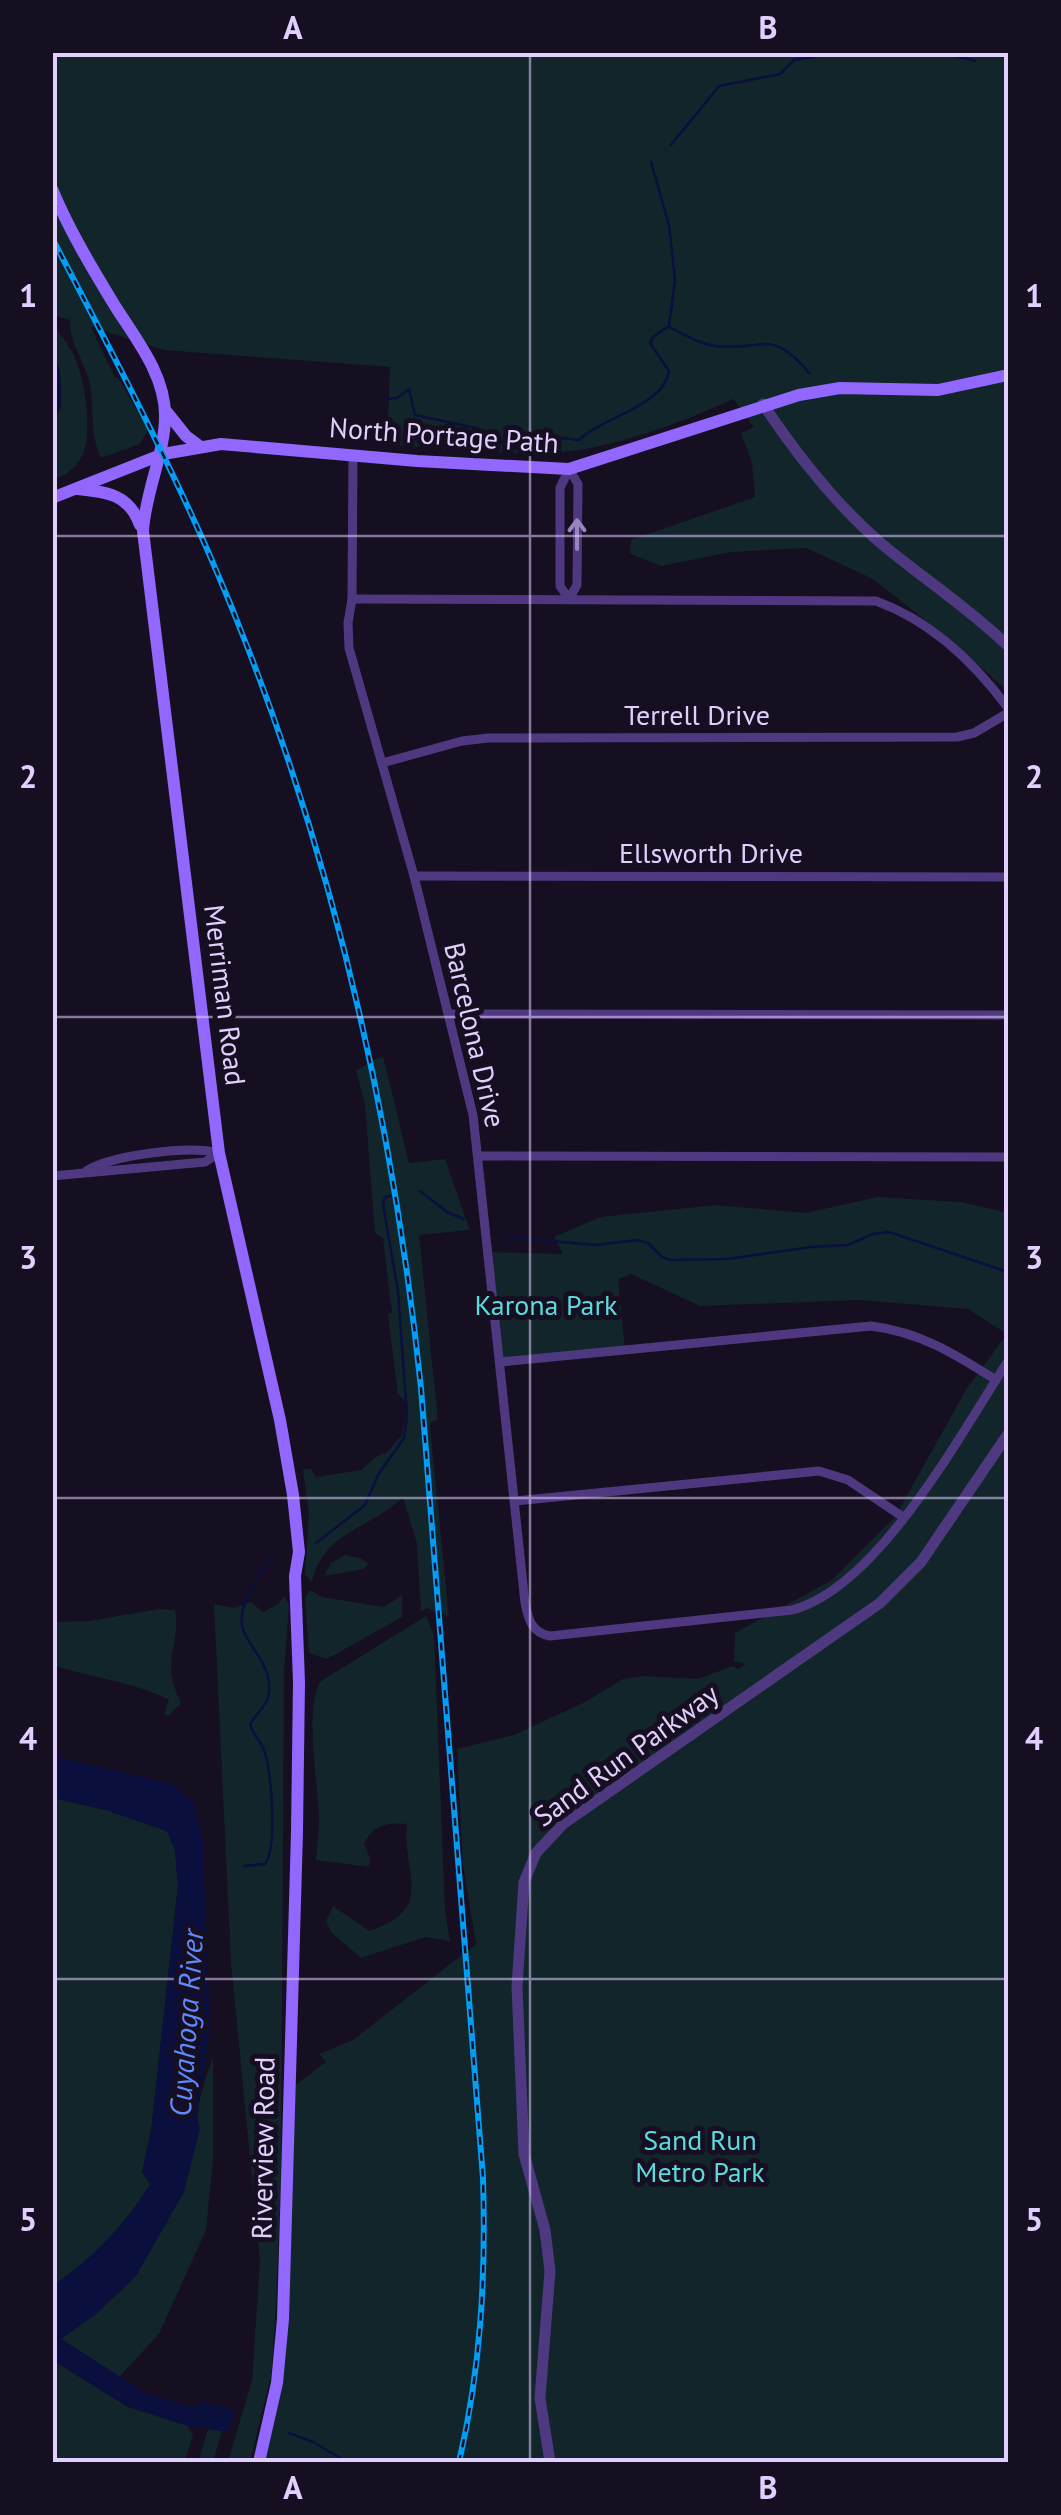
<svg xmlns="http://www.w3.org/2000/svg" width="1061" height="2515" font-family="'PT Sans',sans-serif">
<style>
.green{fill:#11252b}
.water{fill:#0a0f3e}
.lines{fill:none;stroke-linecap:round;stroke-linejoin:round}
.stream{stroke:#0a0f3e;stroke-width:2.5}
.minor{stroke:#4e3980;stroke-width:9}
.tertiary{stroke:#4e3980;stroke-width:11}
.secondary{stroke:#9267fd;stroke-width:12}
.rail-casing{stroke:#039df6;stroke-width:6}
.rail{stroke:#160e21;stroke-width:2.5;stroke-dasharray:8;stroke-linecap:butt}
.oneway{stroke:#9884bf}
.grid{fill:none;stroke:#e1cffe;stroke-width:2.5;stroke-opacity:0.55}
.labels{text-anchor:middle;stroke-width:10;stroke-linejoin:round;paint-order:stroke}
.street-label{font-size:28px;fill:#e1cffe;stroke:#160e21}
.park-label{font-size:28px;fill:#5cdbdd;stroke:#160e21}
.water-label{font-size:30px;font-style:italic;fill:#5e89fd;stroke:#160e21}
.neatline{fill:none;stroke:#e1cffe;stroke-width:4}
.grid-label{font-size:32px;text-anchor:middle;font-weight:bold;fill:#e1cffe}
</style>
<rect width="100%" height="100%" fill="#160e21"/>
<g class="green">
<path d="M53,53h955v643l-6,-10 -58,-51 -71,-56 -67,-31 -75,4 -70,14 -31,-12 1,-14 124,-43 -3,-35 -11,-29 13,-6 -21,-28c-44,21 -113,46 -161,52 -61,6 -124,-3 -185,-6l3,-78 -226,-17 -73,-23 24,51 3,-1 30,53 -8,14 -39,14c-12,-25 -6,-52 -12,-78 -6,-21 -20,-38 -19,-60l-17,-5z"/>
<path d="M52,324c7,9 14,17 19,26 13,20 23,85 11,106 -6,13 -17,19 -29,24v-55l8,-19 -1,-35 -7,-20z"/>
<path d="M383,1056l26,107 36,-4 25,71 -51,5 19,185 -7,2 -1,4 19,191 -22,-9 -6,3 -4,-67 -14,-47c-32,32 -79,33 -91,85l-7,-7 4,-61 -6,-45h8l5,8 45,-7 15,-13 11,-5 15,-17 6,-31 -10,-10 -10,-80 4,-1 -9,-75 -8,-5 -10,-128 -9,-35z"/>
<polygon points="878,1197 961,1202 1008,1213 1008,2462 259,2462 277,2386 289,2090 326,2062 319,2054 353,2040 476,1944 463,1866 457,1749 514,1735 587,1701 623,1679 644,1676 698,1679 733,1666 738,1669 746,1664 734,1661 735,1633 832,1580 895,1517 967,1388 1007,1334 968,1309 859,1300 700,1306 631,1274 618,1279 625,1350 501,1362 489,1252 563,1254 554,1237 600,1217 716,1205 805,1213"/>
<polygon points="345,1555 360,1558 368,1564 364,1569 324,1576 331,1563"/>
<polygon points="310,1590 322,1597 384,1607 402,1595 402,1617 327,1659 309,1653 305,1598"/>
<polygon points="284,1596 289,1605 284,1672 281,2177 275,2325 271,2376 250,2462 228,2462 252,2380 260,2261 231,1962 214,1604 233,1608 251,1602 263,1612 278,1604"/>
<path d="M159,1609l16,1c5,26 -7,45 -3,69 2,8 6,17 9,25l-13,12 -4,-2 5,-14c-37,-19 -78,-22 -116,-35v-43l36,-1z"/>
<path d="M426,1616l8,19 11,275 5,31 -25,-4 -64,21 -30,-26 -5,-11 7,-15 36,25c69,-23 32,-58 38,-107 -19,-2 -34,1 -43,19l6,15 -1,9 -53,-7c1,-13 3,-26 3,-39 0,-35 -16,-114 2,-140z"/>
<path d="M52,1798l54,12 61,21 8,19 3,36 -27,245 -9,41 8,12c-26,43 -57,73 -97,102z"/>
<path d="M213,2058v103l-7,69 -47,104 -40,43 -58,-38 35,-25 40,-38 57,-127c5,-13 4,-20 5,-33 0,-20 8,-39 15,-58z"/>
<polygon points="52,2360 128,2407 187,2425 193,2436 184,2462 53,2462"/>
<polygon points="208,2429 222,2431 213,2462 198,2462"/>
</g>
<g class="water">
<path d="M53,351c10,26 11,49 0,74z"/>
<path d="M53,1756l119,28 22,19 9,37 7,186 -13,94 3,9 -16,63 -48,84 -40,38 -35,25 85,54 45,14 13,-5 31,8 -7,22 -43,-7 -57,-18 -75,-47v-74c40,-29 71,-59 97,-102l-8,-12 9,-41 27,-245 -3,-36 -8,-19 -61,-21 -53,-12z"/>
</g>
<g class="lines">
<g class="stream">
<polyline points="940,52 975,61"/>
<polyline points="671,145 719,86 780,74 794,60 843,52"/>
<path d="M671,328c14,7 29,16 44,18 48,6 55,-20 94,27"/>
<path d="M385,399l12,-1 12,-9 6,26 61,13 38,20 28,-1 20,-9 17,2c23,-23 85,-34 90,-69l-19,-28 3,-6 16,-11 6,-46 -6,-55 -18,-63"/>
<polyline points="420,1191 447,1212 464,1219"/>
<polyline points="507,1237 595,1245 638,1240 648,1243 662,1257 670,1260 727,1259 811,1247 848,1245 873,1234 889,1232 1008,1272"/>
<polyline points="316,1543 365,1505 378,1475 404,1438 407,1416 398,1291 383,1204 385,1197 390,1196"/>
<path d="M244,1866l21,-2c13,-17 6,-89 0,-111 -3,-11 -11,-17 -15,-28 5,-12 18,-18 19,-33 2,-25 -14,-38 -24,-58 -13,-24 15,-61 28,-79"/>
<polyline points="289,2433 313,2442 347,2462"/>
</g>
<g class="minor">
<path d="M353,456l-1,143 -4,24 1,25 65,228 59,239 52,488c3,16 7,30 25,33l242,-26c86,-22 169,-177 216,-249"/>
<polyline points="569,469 578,484 577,585 569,599"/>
<polyline points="569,469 560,488 560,586 569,599"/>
<path d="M352,599l524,2c55,20 98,61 132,107"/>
<polyline points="382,763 462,741 488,738 957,737 974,733 1008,713"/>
<polyline points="414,876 1008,877"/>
<polyline points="449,1014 1008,1015"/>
<polyline points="480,1156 1008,1157"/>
<path d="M86,1171c26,-16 104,-26 133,-18"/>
<polyline points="52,1176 205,1162 219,1153"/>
<path d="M501,1362l370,-36c49,6 84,28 125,54"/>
<polyline points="515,1501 819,1471 848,1480 903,1517"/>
</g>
<g class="tertiary">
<path d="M763,404c34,51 73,101 120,141 41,34 87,64 125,101"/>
<polyline points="550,2462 540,2398 550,2271 545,2230 524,2154 517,1986 524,1882 536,1853 563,1824 880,1603 921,1562 1008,1434"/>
</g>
<g class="secondary">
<path d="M52,189c17,41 40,79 63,117 21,33 51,70 50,111 0,35 -20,76 -22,114l76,622 61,267 13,75 6,57 -4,24 4,106 -2,150 -14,487 -6,64 -18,79"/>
<polyline points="166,411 186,436 198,445"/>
<path d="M77,489c30,3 52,5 63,36"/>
<polyline points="52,498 163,454 221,444 417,461 569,469 799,395 840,388 938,390 1008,375"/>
</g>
<defs>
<path id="rail" d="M52,238c54,103 108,205 155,311 117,267 184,550 214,839l62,790c3,97 -2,190 -24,284"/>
</defs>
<use href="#rail" class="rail-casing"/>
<use href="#rail" class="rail"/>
</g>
<defs><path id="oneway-shaft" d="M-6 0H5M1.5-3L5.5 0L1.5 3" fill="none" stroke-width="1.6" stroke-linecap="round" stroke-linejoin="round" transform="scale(2.5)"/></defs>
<use class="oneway" href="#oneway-shaft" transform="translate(577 534) rotate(-90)"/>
<path class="grid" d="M530,52v2410M52,536h956M52,1017h956M52,1498h956M52,1979h956"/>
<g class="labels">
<g class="street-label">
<text transform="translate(444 435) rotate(4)" y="10">North Portage Path</text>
<text x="697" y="725">Terrell Drive</text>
<text x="711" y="863">Ellsworth Drive</text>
<text transform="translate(225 995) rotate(83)" y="10">Merriman Road</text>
<text transform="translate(475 1035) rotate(77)" y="10">Barcelona Drive</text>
<text transform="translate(626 1755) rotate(-36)" y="10">Sand Run Parkway</text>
<text transform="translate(263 2148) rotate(-89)" y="10">Riverview Road</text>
</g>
<g class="park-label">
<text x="546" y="1315">Karona Park</text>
<text x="700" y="2150">Sand Run<tspan x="700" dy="32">Metro Park</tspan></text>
</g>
<g class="water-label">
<text transform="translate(187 2023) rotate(-86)" y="10">Cuyahoga River</text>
</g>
</g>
<rect width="1061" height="2515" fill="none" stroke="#160e21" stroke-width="110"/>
<rect x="55" y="55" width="951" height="2405" class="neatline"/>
<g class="grid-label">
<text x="293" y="39">A</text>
<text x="768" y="39">B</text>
<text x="28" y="307">1</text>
<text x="1034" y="307">1</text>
<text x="28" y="788">2</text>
<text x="1034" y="788">2</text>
<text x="28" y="1269">3</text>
<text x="1034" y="1269">3</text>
<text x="28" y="1750">4</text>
<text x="1034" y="1750">4</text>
<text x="28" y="2231">5</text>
<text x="1034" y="2231">5</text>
<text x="293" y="2499">A</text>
<text x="768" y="2499">B</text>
</g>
</svg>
